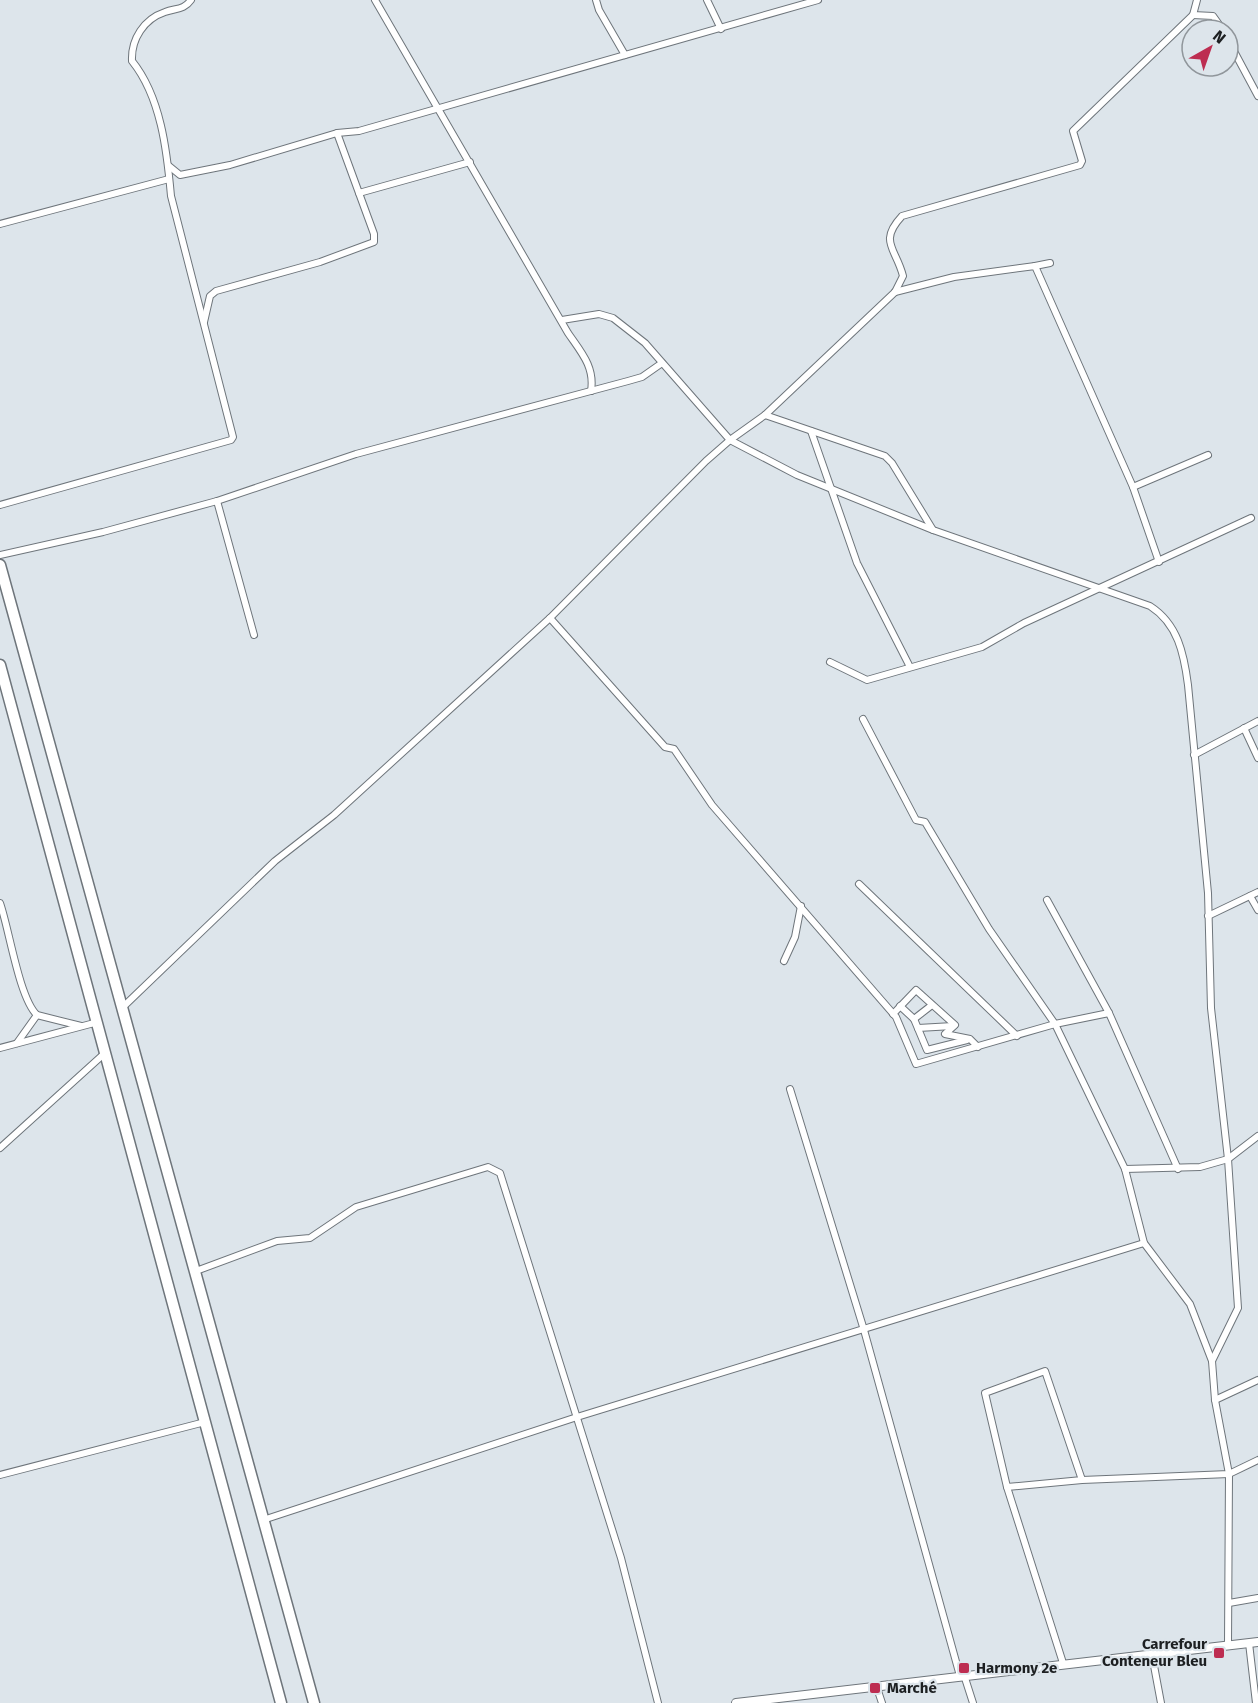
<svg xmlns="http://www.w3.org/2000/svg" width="1258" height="1703" font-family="'Fira Sans',sans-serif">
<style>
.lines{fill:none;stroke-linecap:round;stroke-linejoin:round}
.street-casing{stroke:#6e757b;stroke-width:8}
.secondary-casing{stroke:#6e757b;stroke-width:10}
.highway-casing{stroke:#6e757b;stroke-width:13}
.street{stroke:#fff;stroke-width:6}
.secondary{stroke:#fff;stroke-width:8}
.highway{stroke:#fff;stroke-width:10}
.poi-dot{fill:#bd2d51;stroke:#dde5eb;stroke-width:2}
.labels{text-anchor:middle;stroke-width:4.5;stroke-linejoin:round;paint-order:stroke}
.poi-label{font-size:15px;font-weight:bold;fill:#1d2022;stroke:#dde5eb;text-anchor:start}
</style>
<rect width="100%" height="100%" fill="#dde5eb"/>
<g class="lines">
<defs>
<g id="street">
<path d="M375,0l193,333c13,19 27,34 23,58"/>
<polyline points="596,0 599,10 625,55"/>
<polyline points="707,0 721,29"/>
<polyline points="1193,15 1213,16 1223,30"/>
<polyline points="1228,40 1258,96"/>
<polyline points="169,166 180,175 230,165 337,133 359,131 818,0"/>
<polyline points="359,193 470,162"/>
<polyline points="0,224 169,179"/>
<polyline points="1035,266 1050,263"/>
<polyline points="895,292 954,277 1035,266 1133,487 1159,562"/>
<polyline points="562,320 599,314 613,318 645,343 730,440 797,475 933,530"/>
<polyline points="204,322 210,296 216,291 320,262 374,242 374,234 337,133"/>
<path d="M765,415l120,41 7,7 41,67 217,76c28,18 34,48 38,79l20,208 3,115 17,151 10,149 -26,53 3,39 14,74 -1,171"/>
<polyline points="811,431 857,563 910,667"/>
<polyline points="1133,487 1208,455"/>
<polyline points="217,501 254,635"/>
<path d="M0,505l231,-65 2,-3 -62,-241c-4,-45 -10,-99 -39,-135 -1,-22 12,-42 33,-49 11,-4 19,-2 26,-12"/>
<polyline points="0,555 103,532 217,501 356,454 628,381 642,377 662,363"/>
<polyline points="550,618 665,747 674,749 712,805 896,1017 916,1064 1055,1024 1109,1013"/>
<polyline points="830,662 867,680 982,647 1024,623 1251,518"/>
<polyline points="863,719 916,820 925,822 989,929 1055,1024 1125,1169 1144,1243 1190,1304 1212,1361"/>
<polyline points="1244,728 1258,758"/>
<polyline points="1194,755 1258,721"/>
<polyline points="859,884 1017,1036"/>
<polyline points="1250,896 1258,910"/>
<polyline points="1047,900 1109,1013 1178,1169"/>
<path d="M0,903c9,25 19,95 37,112l44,11"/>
<polyline points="1208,916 1258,892"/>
<polyline points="784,961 795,937 801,906"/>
<polyline points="900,1006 914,1019 932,1005"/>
<path d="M123,1007l152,-146 59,-46 216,-197 156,-157 24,-21 35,-25 130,-123 8,-16c-7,-28 -25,-34 -1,-60l178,-51 2,-4 -9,-30 120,-116 4,-15"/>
<polyline points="893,1014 916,990 955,1025 945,1034 970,1039 978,1047"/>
<polyline points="914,1019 927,1050 967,1040"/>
<polyline points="918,1028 953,1026"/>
<polyline points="17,1043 37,1015"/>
<polyline points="0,1048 98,1022"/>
<polyline points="790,1089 864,1330 960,1676"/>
<polyline points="0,1148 105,1053"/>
<polyline points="1125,1169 1200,1167 1228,1159 1258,1136"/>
<polyline points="196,1271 277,1241 310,1238 356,1207 488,1167 500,1173 621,1558 658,1703"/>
<polyline points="1215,1400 1258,1380"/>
<polyline points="0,1475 205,1422"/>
<polyline points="1082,1480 1007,1487 985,1393 1045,1371 1082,1480 1229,1474 1258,1460"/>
<polyline points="1007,1487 1063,1663"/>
<polyline points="263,1520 577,1417 1144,1243"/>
<polyline points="1229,1603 1258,1598"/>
<polyline points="1249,1643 1256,1703"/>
<polyline points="1152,1655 1161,1703"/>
<polyline points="964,1675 973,1703"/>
<polyline points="876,1685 882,1703"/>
</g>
<polyline id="secondary" points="736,1703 1258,1642"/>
<g id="highway">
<polyline points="0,565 314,1703"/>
<polyline points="0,665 281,1703"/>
</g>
</defs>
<use href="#street" class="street-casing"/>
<use href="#secondary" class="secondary-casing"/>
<use href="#highway" class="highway-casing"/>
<use href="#street" class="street"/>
<use href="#secondary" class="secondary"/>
<use href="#highway" class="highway"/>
</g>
<g class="poi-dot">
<rect x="1213" y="1647" width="12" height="12" rx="3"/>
<rect x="958" y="1662" width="12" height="12" rx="3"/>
<rect x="869" y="1682" width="12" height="12" rx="3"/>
</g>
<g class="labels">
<g class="poi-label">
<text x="1207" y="1649" text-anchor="end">Carrefour<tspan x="1207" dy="17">Conteneur Bleu</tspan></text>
<text x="976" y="1673">Harmony 2e</text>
<text x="887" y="1693">Marché</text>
</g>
</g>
<g transform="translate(1210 48) rotate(40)"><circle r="28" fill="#dde5eb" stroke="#90969b" stroke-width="1.5"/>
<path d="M0-4.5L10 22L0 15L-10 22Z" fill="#bd2d51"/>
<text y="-9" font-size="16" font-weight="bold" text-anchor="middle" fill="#1d2022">N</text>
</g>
</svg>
